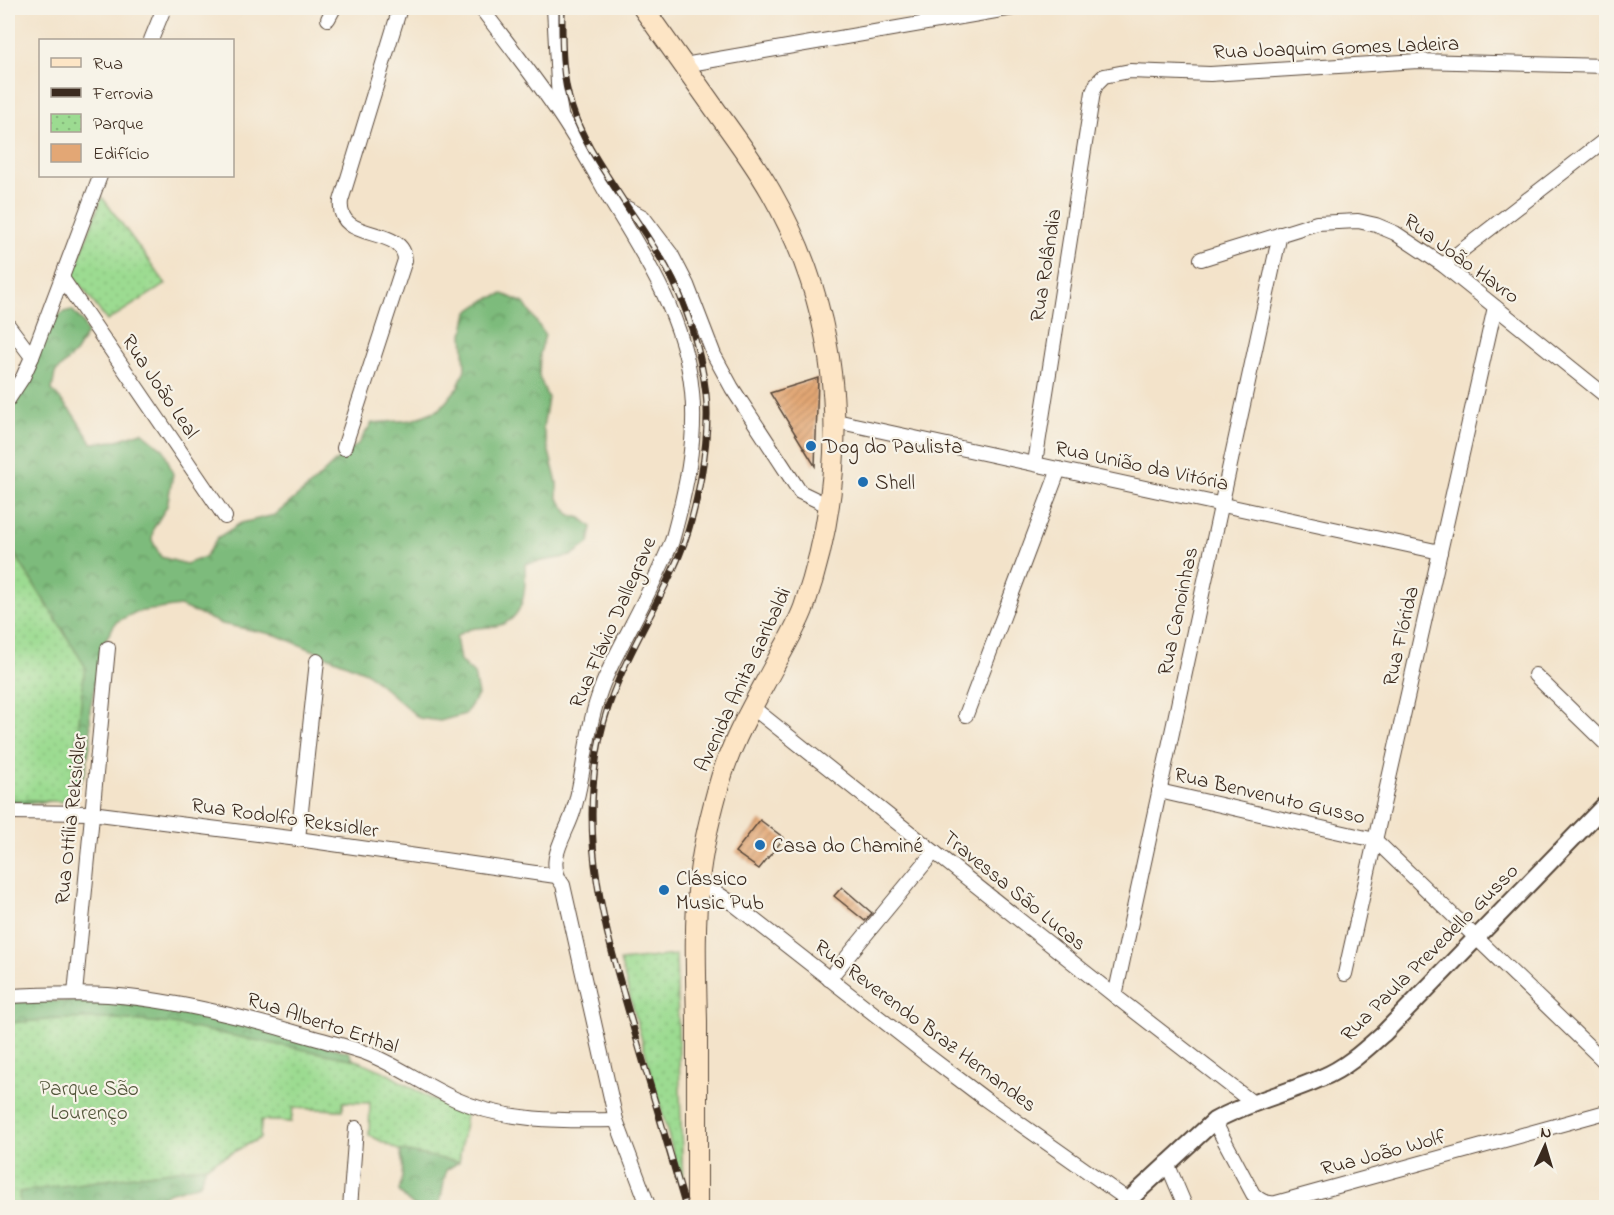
<svg xmlns="http://www.w3.org/2000/svg" width="1614" height="1215" font-family="'Indie Flower',sans-serif">
<style>
.forest{fill:url(#forest-crowns);stroke:#5c724c;stroke-width:1.5}
.park{fill:url(#park-dots);stroke:#6c8258;stroke-width:1.5}
.building{fill:url(#building-hatch)}
.lines{fill:none;stroke-linecap:round;stroke-linejoin:round}
.minor-casing{stroke:#574638;stroke-width:16}
.tertiary-casing{stroke:#574638;stroke-width:20}
.secondary-casing{stroke:#574638;stroke-width:22}
.minor{stroke:#fff;stroke-width:14}
.tertiary{stroke:#fff;stroke-width:16}
.secondary{stroke:#fde5c5;stroke-width:20}
.rail-casing{stroke:#3b2a1e;stroke-width:7}
.rail{stroke:#f7f3e8;stroke-width:4.5;stroke-dasharray:14;stroke-linecap:butt}
.poi-dot{fill:#1f6fb2;stroke:#f7f3e8;stroke-width:2}
.labels{text-anchor:middle;stroke-width:4.5;stroke-linejoin:round;paint-order:stroke}
.street-label{font-size:21px;fill:#3b2a1e;stroke:#f7f3e8}
.poi-label{font-size:21px;fill:#3b2a1e;stroke:#f7f3e8;text-anchor:start}
.park-label{font-size:21px;fill:#53563b;stroke:#f7f3e8}
</style>
<defs>
<pattern id="forest-crowns" width="20" height="18" patternUnits="userSpaceOnUse" patternTransform="scale(1.5)"><rect width="20" height="18" fill="#7dbb7b"/><path d="M2 6a3 3 0 1 1 6 0M12 15a3 3 0 1 1 6 0" fill="none" stroke="#689864"/></pattern>
<pattern id="park-dots" width="8" height="8" patternUnits="userSpaceOnUse" patternTransform="scale(1.5)"><rect width="8" height="8" fill="#9cdb91"/><path d="M2 2h.1M6 6h.1" fill="none" stroke="#87bc7d" stroke-width="1.8" stroke-linecap="round"/></pattern>
<pattern id="building-hatch" width="6" height="6" patternUnits="userSpaceOnUse" patternTransform="scale(1.5)"><rect width="6" height="6" fill="#e3a775"/><path d="M-1 1l2-2M0 6l6-6M5 7l2-2" fill="none" stroke="#b9885f"/></pattern>
</defs>
<rect width="100%" height="100%" fill="#f7f3e8"/>
<filter id="ink" filterUnits="userSpaceOnUse"><feTurbulence type="fractalNoise" baseFrequency=".0167" numOctaves="2"/><feDisplacementMap in="SourceGraphic" scale="12" xChannelSelector="R" yChannelSelector="G"/><feConvolveMatrix kernelMatrix="1 2 1 2 8 2 1 2 1" color-interpolation-filters="sRGB"/></filter>
<filter id="wash" filterUnits="userSpaceOnUse"><feTurbulence type="fractalNoise" baseFrequency=".008" numOctaves="4" result="noise"/><feDisplacementMap in="SourceGraphic" scale="24" xChannelSelector="R" yChannelSelector="G"/><feGaussianBlur stdDeviation="1.35" result="paint"/><feColorMatrix in="noise" values="0 0 0 0 0 0 0 0 0 0 0 0 0 0 0 0 0 1.4 0 .05"/><feComposite in="paint" operator="in"/></filter>
<g filter="url(#wash)">
<rect width="100%" height="100%" fill="#f3e3ca"/>
<g class="forest">
<path d="M503,294l21,9 21,32 -5,18 -1,23 9,22 -5,30 14,55v14l13,18 11,3 11,9 -3,16 -18,13 -46,8c1,24 1,56 -29,62 -19,4 -23,-2 -40,11l4,24 14,13 4,21 -13,19 -25,7 -21,-3 -53,-46 -90,-37 -54,-11 -42,-18 -44,6 -20,10 -14,24 -12,64 1,29 -6,34 -9,17 -14,10 -29,3 -25,6v-399c8,-9 17,-19 22,-31 10,-23 13,-65 42,-69l10,11 5,12 -11,19 -21,21 -3,17 21,24 19,29 22,-2 28,-9 22,18 9,24 -6,32 -14,23 -1,11 9,17 25,7 19,-7 12,-19 24,-15 34,-8 37,-31 26,-25 20,-15 14,-21 40,-3 28,-11 18,-22 7,-18 -2,-35 5,-22 19,-13z"/>
<polygon points="30,1001 118,1002 194,1009 349,1052 358,1068 343,1102 343,1110 293,1108 291,1122 261,1120 260,1138 206,1166 200,1184 168,1193 149,1207 8,1208 8,1003"/>
<path d="M466,1114l-7,48 -13,8 -6,33c-20,8 -28,6 -41,-12 5,-19 5,-31 -2,-49z"/>
</g>
<g class="park">
<polygon points="102,197 166,284 107,321 73,275"/>
<polygon points="8,543 85,666 70,802 8,799"/>
<polygon points="676,955 683,1188 620,961"/>
<polygon points="62,1019 117,1019 172,1024 356,1060 383,1071 429,1098 466,1114 459,1162 398,1150 369,1135 370,1103 343,1102 343,1110 293,1108 291,1122 261,1120 260,1138 206,1166 19,1192 20,1207 8,1207 8,1023"/>
</g>
<g id="blocks">
<g class="building">
<polygon points="818,378 815,466 770,393"/>
<polygon points="760,820 784,838 759,869 735,852"/>
<polygon points="842,887 872,913 865,921 834,896"/>
</g>
</g>
</g>
<g filter="url(#ink)">
<use href="#blocks" fill-opacity="0" stroke="#574638" stroke-width="1.5"/>
<g class="lines">
<defs>
<g id="minor">
<path d="M481,8c27,36 56,72 81,110 18,27 33,55 49,83 36,58 75,121 81,191 5,50 -7,102 -20,149 -14,34 -31,66 -48,99 -9,18 -20,37 -26,58 -13,36 -13,74 -24,111 -6,24 -31,52 -11,76l53,235 33,88"/>
<polyline points="554,8 559,102 561,114"/>
<polyline points="328,19 334,8"/>
<polyline points="151,40 164,8"/>
<polyline points="684,65 1013,8"/>
<polyline points="610,199 643,217 671,254 687,285 714,355 732,388 800,492 829,506"/>
<polyline points="1201,259 1317,223 1358,221 1376,225 1395,233 1443,265 1606,396"/>
<polyline points="1443,265 1606,139"/>
<polyline points="62,278 225,517"/>
<polyline points="8,325 32,357"/>
<polyline points="8,400 23,377 32,357 100,176"/>
<polyline points="836,421 1440,552"/>
<path d="M344,448l61,-188c-1,-36 -69,-16 -64,-59l59,-193"/>
<polyline points="1035,463 1093,92 1097,83 1104,76 1130,71 1210,74 1418,61 1606,66"/>
<polyline points="1535,675 1606,744"/>
<polyline points="752,707 1115,996 1253,1103"/>
<polyline points="966,715 1059,469"/>
<polyline points="1159,791 1375,840 1606,1063"/>
<polyline points="8,812 91,813 298,839 556,876"/>
<polyline points="298,839 317,661"/>
<polyline points="699,881 735,905 923,1052 985,1099 1128,1200"/>
<polyline points="1345,974 1495,307"/>
<polyline points="829,979 934,852"/>
<polyline points="75,994 108,648"/>
<path d="M8,996c33,-1 66,-3 100,-1 67,5 132,21 196,40 21,6 42,11 62,18 31,12 58,32 89,46 51,23 106,22 161,21"/>
<polyline points="1115,996 1280,234"/>
<path d="M1214,1121l39,73c7,7 13,10 23,9l330,-91"/>
<polyline points="1167,1163 1186,1208"/>
<polyline points="350,1208 356,1128"/>
</g>
<path id="tertiary" d="M1120,1208l94,-87c34,-19 72,-27 107,-43 25,-10 44,-28 64,-46l221,-228"/>
<path id="secondary" d="M643,8c24,34 49,69 74,104 19,26 38,52 54,80 74,130 81,275 33,415 -8,22 -21,42 -32,63 -21,39 -44,78 -55,122 -8,29 -15,59 -18,88 -5,47 -3,95 -2,141 0,62 0,124 0,187"/>
</defs>
<use href="#minor" class="minor-casing"/>
<use href="#tertiary" class="tertiary-casing"/>
<use href="#secondary" class="secondary-casing"/>
<use href="#minor" class="minor"/>
<use href="#tertiary" class="tertiary"/>
<use href="#secondary" class="secondary"/>
<defs>
<path id="rail" d="M562,8c0,33 -1,68 10,100 12,37 36,68 56,100 13,19 26,39 38,59 21,37 35,85 40,127 5,45 -9,120 -27,162 -26,61 -65,115 -79,181 -22,105 5,193 34,293 17,59 35,118 52,178"/>
</defs>
<use href="#rail" class="rail-casing"/>
<use href="#rail" class="rail"/>
</g>
</g>
<g class="poi-dot">
<circle cx="811" cy="446" r="6"/>
<circle cx="863" cy="482" r="6"/>
<circle cx="760" cy="845" r="6"/>
<circle cx="664" cy="890" r="6"/>
</g>
<g class="labels">
<g class="street-label">
<text transform="translate(1336 47) rotate(-2)" y="7">Rua Joaquim Gomes Ladeira</text>
<text transform="translate(1462 258) rotate(36)" y="7">Rua João Havro</text>
<text transform="translate(1045 265) rotate(-81)" y="7">Rua Rolândia</text>
<text transform="translate(161 386) rotate(56)" y="7">Rua João Leal</text>
<text transform="translate(1142 465) rotate(12)" y="7">Rua União da Vitória</text>
<text transform="translate(1177 611) rotate(-78)" y="7">Rua Canoinhas</text>
<text transform="translate(612 622) rotate(-66)" y="7">Rua Flávio Dallegrave</text>
<text transform="translate(1400 636) rotate(-77)" y="7">Rua Flórida</text>
<text transform="translate(742 679) rotate(-65)" y="7">Avenida Anita Garibaldi</text>
<text transform="translate(1270 795) rotate(13)" y="7">Rua Benvenuto Gusso</text>
<text transform="translate(285 817) rotate(8)" y="7">Rua Rodolfo Reksidler</text>
<text transform="translate(70 819) rotate(-84)" y="7">Rua Ottília Reksidler</text>
<text transform="translate(1015 890) rotate(39)" y="7">Travessa São Lucas</text>
<text transform="translate(1429 952) rotate(-45)" y="7">Rua Paula Prevedello Gusso</text>
<text transform="translate(323 1022) rotate(18)" y="7">Rua Alberto Erthal</text>
<text transform="translate(926 1025) rotate(37)" y="7">Rua Reverendo Braz Hernandes</text>
<text transform="translate(1383 1152) rotate(-15)" y="7">Rua João Wolf</text>
</g>
<g class="poi-label">
<text x="823" y="453">Dog do Paulista</text>
<text x="875" y="489">Shell</text>
<text x="772" y="852">Casa do Chaminé</text>
<text x="676" y="885">Clássico<tspan x="676" dy="24">Music Pub</tspan></text>
</g>
<g class="park-label">
<text x="89" y="1095">Parque São<tspan x="89" dy="24">Lourenço</tspan></text>
</g>
</g>
<rect width="1614" height="1215" fill="none" stroke="#f7f3e8" stroke-width="30"/>
<rect x="39" y="39" width="195" height="138" fill="#f7f3e8" stroke="#aca397" stroke-width="1.5"/>
<rect x="51" y="58" width="30" height="9" fill="#fde5c5" stroke="#aca397" stroke-width="1.5"/>
<text x="93" y="69" font-size="18" fill="#3b2a1e">Rua</text>
<rect x="51" y="88" width="30" height="9" fill="#3b2a1e" stroke="#aca397" stroke-width="1.5"/>
<text x="93" y="99" font-size="18" fill="#3b2a1e">Ferrovia</text>
<rect x="51" y="114" width="30" height="18" fill="url(#park-dots)" stroke="#aca397" stroke-width="1.5"/>
<text x="93" y="129" font-size="18" fill="#3b2a1e">Parque</text>
<rect x="51" y="144" width="30" height="18" fill="#e3a775" stroke="#aca397" stroke-width="1.5"/>
<text x="93" y="159" font-size="18" fill="#3b2a1e">Edifício</text>
<g transform="translate(1545 1146) rotate(4)" stroke="#f7f3e8" stroke-width="4.5" paint-order="stroke">
<path d="M0-4.5L10 22L0 15L-10 22Z" fill="#3b2a1e"/>
<text y="-9" font-size="16" font-weight="bold" text-anchor="middle" fill="#3b2a1e">N</text>
</g>
</svg>
